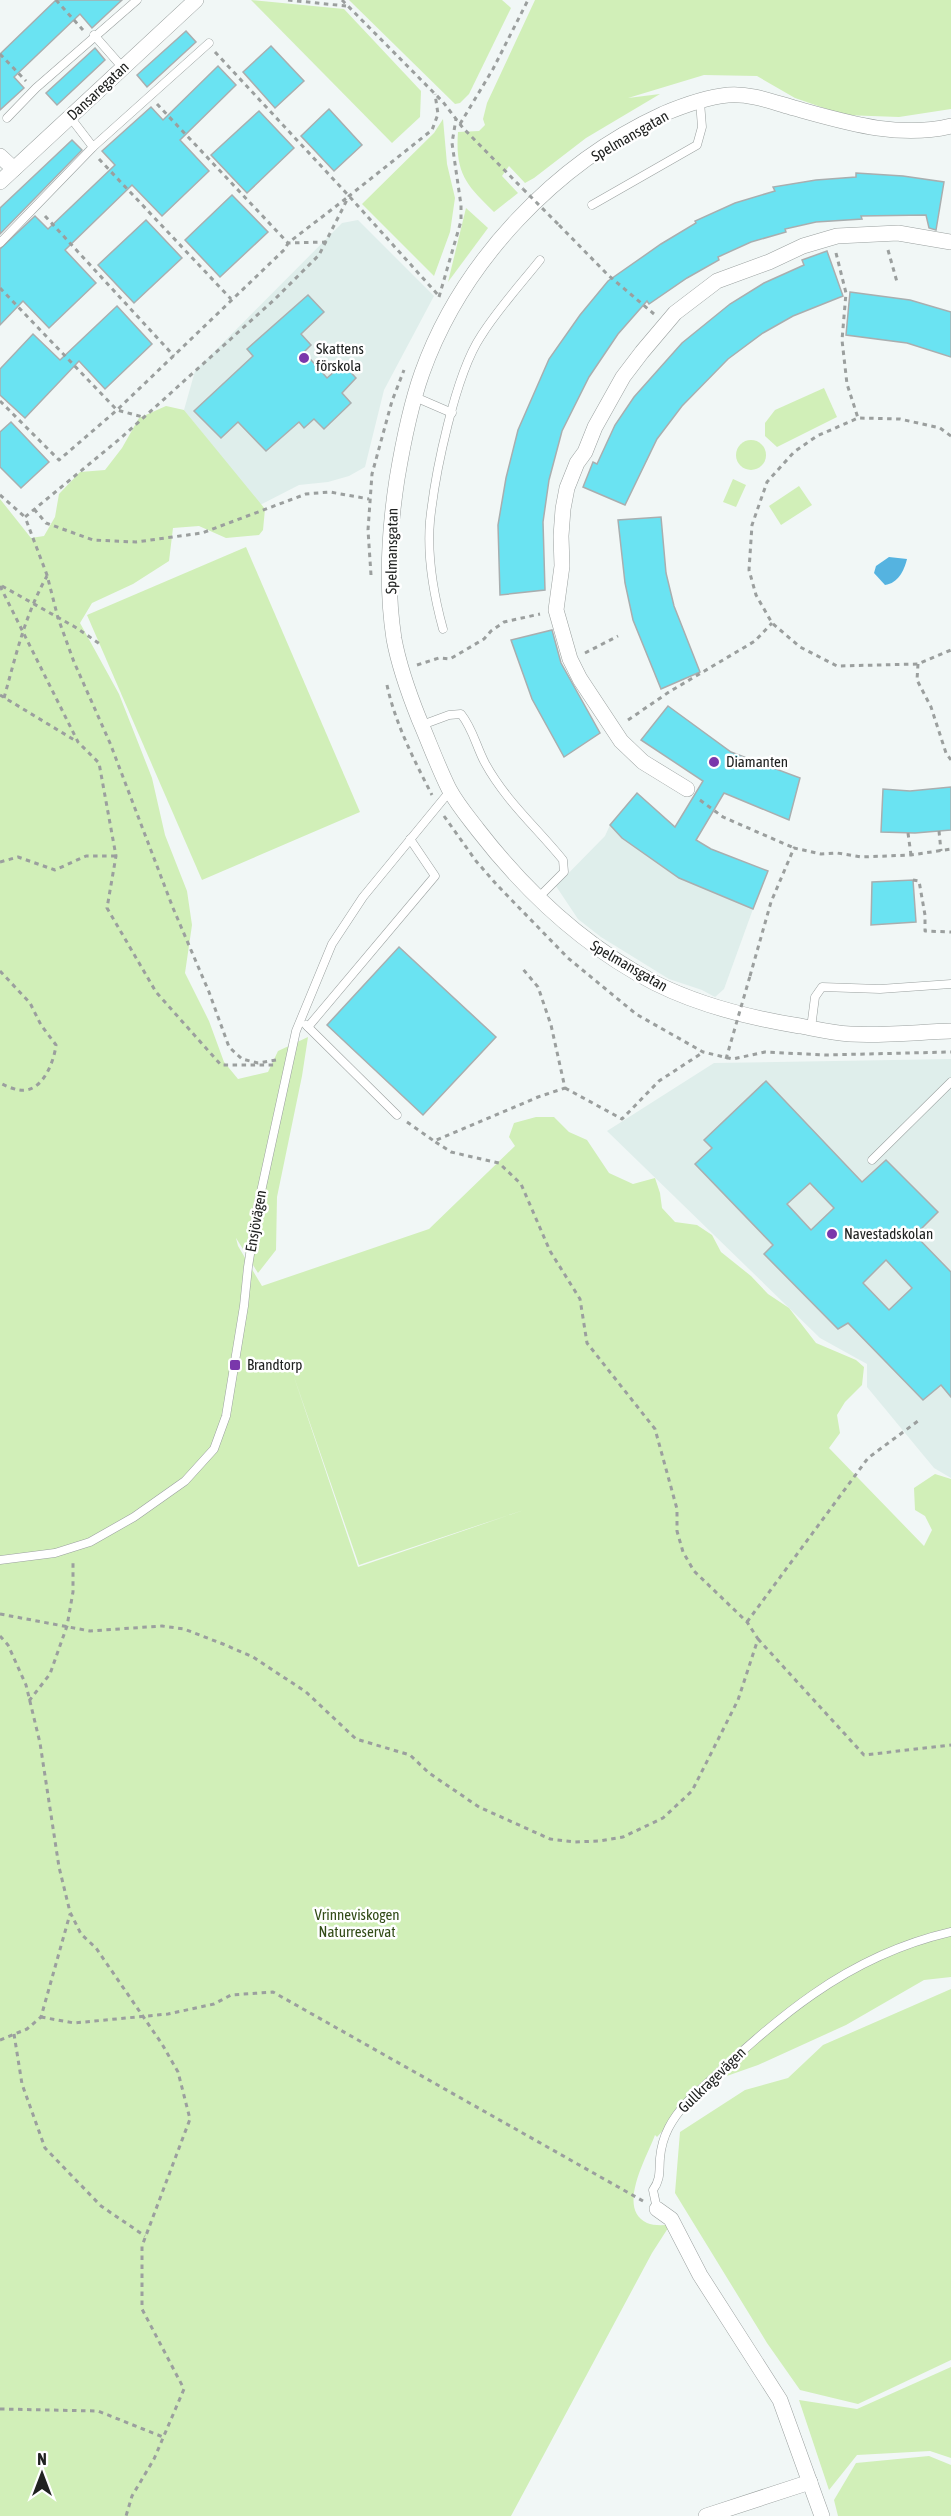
<svg xmlns="http://www.w3.org/2000/svg" width="951" height="2516" font-family="'Asap Condensed',sans-serif">
<style>
.built{fill:#dfeeeb}
.green{fill:#d1efb8;fill-rule:evenodd}
.water{fill:#55b3e0}
.building{fill:#6ae3f2;stroke:#a9aeaf;stroke-width:1.5;fill-rule:evenodd}
.lines{fill:none;stroke-linecap:round;stroke-linejoin:round}
.service-casing{stroke:#9aa09f;stroke-width:9}
.minor-casing{stroke:#9aa09f;stroke-width:16}
.path{stroke:#9b9f9e;stroke-width:3;stroke-dasharray:4.5 4.5;stroke-linecap:butt}
.service{stroke:#fff;stroke-width:8}
.minor{stroke:#fff;stroke-width:15}
.path-bridge{stroke:#9b9f9e;stroke-width:3;stroke-dasharray:4.5 4.5;stroke-linecap:butt}
.poi-dot{fill:#7a37ab;stroke:#fff;stroke-width:2}
.labels{text-anchor:middle;stroke-width:5;stroke-linejoin:round;paint-order:stroke}
.street-label{font-size:15px;fill:#202221;stroke:#fff}
.poi-label{font-size:15px;fill:#202221;stroke:#fff;text-anchor:start}
.park-label{font-size:15px;fill:#324b17;stroke:#fff}
</style>
<rect width="100%" height="100%" fill="#f1f7f6"/>
<g class="built">
<polygon points="358,220 434,296 384,390 365,467 349,476 328,482 299,485 260,505 184,410 195,371 342,223"/>
<polygon points="610,825 622,838 679,878 753,909 724,989 715,997 702,990 669,979 601,937 578,919 556,886 605,836"/>
<polygon points="951,1059 951,1478 934,1468 867,1387 867,1364 820,1338 607,1131 714,1063"/>
</g>
<g class="green">
<polygon points="251,0 344,9 421,91 420,117 392,143"/>
<polygon points="349,0 502,0 511,8 469,94 460,103 455,104"/>
<path d="M535,0h416v109l-52,8 -55,-2 -49,-17 -38,-22 -53,-1 -76,23 32,-4 -74,44 -52,40 -9,5 -16,-17 -7,10 16,17 -24,19c-28,-27 -39,-39 -36,-80l21,-1 6,-6 -2,-6 4,-16z"/>
<polygon points="443,119 447,164 455,198 450,232 434,276 362,204 434,133"/>
<polygon points="466,208 488,228 448,282"/>
<polygon points="824,388 837,417 777,447 765,436 765,423 775,410"/>
<path d="M166,406l18,4 81,99 -2,21 -4,5 -33,3 -27,-12 -26,2 -4,33 -36,23 -41,19 -12,20 39,71 33,84 13,57 22,56 5,34 -7,48 24,48 15,41 14,17 30,-7 10,-21 30,-14 -6,39 -25,121 -1,53 -18,23 -22,-35 2,8 24,40 167,-57 86,-83 -6,-9 5,-14 22,-6h18l15,15 18,8 22,33 24,11 22,-6 5,15 2,15 13,14 22,3 15,10 9,17 30,24 17,18 21,14 27,35 40,17 8,7 -2,18 -17,17 -8,13 3,18 -11,15 95,98 8,-16 -7,-14 -10,-6 -1,-22 21,-14 16,5v498l-27,3 -78,45 -88,40 -54,19 -47,53 -2,-2c-8,22 -39,74 -8,88 6,3 16,2 23,2l-18,28 -141,263h-511v-2017l31,39 13,-2 11,-19 4,-23 21,-22 25,-2 17,-22 17,-30zM293,1374l66,191 165,-55 -166,57z"/>
<circle cx="751" cy="455" r="15"/>
<polygon points="733,479 746,485 736,507 723,502"/>
<polygon points="799,486 812,505 781,525 769,506"/>
<polygon points="246,547 360,812 202,880 87,615"/>
<polygon points="951,1989 951,2360 858,2404 800,2390 767,2343 675,2193 680,2132 745,2090 788,2078 823,2045"/>
<polygon points="951,2367 951,2458 930,2451 857,2455 829,2490 799,2400 857,2409"/>
<polygon points="929,2456 951,2465 951,2516 838,2516 834,2500 856,2463"/>
</g>
<path class="water" d="M889,557l18,2c-3,12 -9,24 -22,26l-11,-12 2,-7z"/>
<g class="building">
<polygon points="56,0 122,0 92,28 80,14 14,77 24,88 0,110 0,54"/>
<polygon points="186,31 196,42 147,87 137,75"/>
<polygon points="271,46 304,81 275,108 243,72"/>
<polygon points="95,48 105,60 57,105 46,93"/>
<polygon points="218,66 236,85 180,140 209,171 162,216 132,185 65,250 96,283 49,328 23,301 0,325 0,249 35,216 48,229 115,165 102,151 151,107 163,120"/>
<polygon points="329,109 362,145 334,171 301,136"/>
<polygon points="259,111 294,148 247,193 211,155"/>
<polygon points="72,140 82,150 0,234 0,208"/>
<polygon points="856,173 903,176 944,182 936,230 929,228 926,215 861,216 862,219 816,222 785,229 786,232 751,242 718,257 719,260 687,278 649,304 647,301 618,334 589,377 562,431 549,480 543,522 545,590 500,595 498,525 506,478 518,430 549,359 580,315 608,281 661,244 696,223 695,221 735,203 775,191 773,187 816,180 856,177"/>
<polygon points="232,195 268,232 220,277 185,240"/>
<polygon points="146,220 182,258 134,303 98,265"/>
<polygon points="827,251 843,296 793,316 763,333 728,359 682,406 657,439 625,505 583,487 593,462 597,464 615,425 634,397 682,343 730,304 764,283 804,265 802,260"/>
<polygon points="850,292 910,300 951,312 951,357 907,343 846,335"/>
<polygon points="308,295 324,312 301,334 311,345 304,352 327,378 343,364 356,378 342,393 351,403 324,429 314,419 304,428 299,422 266,451 238,422 221,438 194,411 253,356 247,349"/>
<polygon points="117,306 152,344 105,389 79,361 25,418 0,395 0,369 33,334 60,360"/>
<polygon points="11,422 49,462 21,488 0,467 0,432"/>
<polygon points="661,517 666,573 674,606 700,672 661,689 633,620 625,583 618,520"/>
<polygon points="552,630 561,663 600,733 564,757 532,699 511,640"/>
<polygon points="668,706 731,752 800,778 789,820 724,793 696,840 711,849 768,871 753,909 679,878 622,838 610,825 637,793 675,827 703,781 641,740"/>
<polygon points="951,787 951,830 915,833 881,832 883,789 910,791"/>
<polygon points="913,880 916,922 871,925 872,882"/>
<polygon points="399,947 496,1037 423,1115 327,1025"/>
<path d="M766,1081l96,101 24,-22 52,52 -23,23 36,37v125l-10,-12 -18,15 -75,-77 -10,6 -74,-75 9,-9 -78,-81 17,-16 -8,-8zM810,1183l24,25 -23,22 -24,-26zM886,1260l26,28 -23,22 -26,-27z"/>
</g>
<g class="lines">
<defs>
<g id="service">
<polyline points="94,35 123,68"/>
<polyline points="70,117 93,147 209,43"/>
<polyline points="7,118 36,88 137,0"/>
<polyline points="592,205 697,145 702,127 700,102"/>
<polyline points="0,243 93,147"/>
<polyline points="415,397 452,413"/>
<path d="M443,629c-9,-33 -16,-73 -13,-108 5,-48 25,-146 51,-185 17,-27 39,-51 59,-76"/>
<path d="M422,725l27,-10 12,-1c12,15 15,32 24,49 20,37 52,65 78,97l1,12 -25,25"/>
<polyline points="306,1025 397,1115"/>
<polyline points="308,1027 435,876 410,839"/>
<polyline points="811,1028 815,997 822,987 880,989 951,984"/>
<polyline points="872,1160 951,1082"/>
<polyline points="0,1560 55,1553 90,1542 134,1517 185,1481 214,1449 226,1416 244,1306 248,1267 257,1210 296,1031 332,944 363,897 450,791"/>
<path d="M657,2209l-4,-19c8,-11 6,-19 7,-32 2,-23 12,-39 27,-56 81,-75 151,-144 264,-170"/>
</g>
<g id="minor">
<path d="M951,126c-53,13 -106,-4 -157,-18 -21,-6 -44,-15 -66,-13 -20,2 -46,11 -65,19 -107,49 -201,147 -241,259 -12,34 -19,70 -25,106 -8,52 -11,108 -3,160 5,27 15,55 25,80 10,23 19,48 30,70 8,15 19,28 29,41 48,62 107,117 177,153 46,23 95,35 145,43 16,3 33,7 50,8 33,2 68,-2 101,-3"/>
<polyline points="0,156 14,169"/>
<polyline points="0,182 196,0"/>
<polyline points="687,789 643,762 621,741 580,679 570,659 556,610 562,566 561,536 563,509 567,488 577,463 585,452 595,427 623,377 642,352 675,313 717,281 769,262 803,246 837,236 898,233 951,242"/>
<polyline points="657,2209 671,2219 700,2275 780,2400 822,2516"/>
<polyline points="706,2516 810,2482"/>
</g>
</defs>
<use href="#service" class="service-casing"/>
<use href="#minor" class="minor-casing"/>
<g class="path">
<polyline points="56,0 83,30"/>
<polyline points="288,0 346,6"/>
<polyline points="342,0 443,102 463,128 523,189"/>
<polyline points="215,52 349,196 439,296"/>
<polyline points="0,54 26,81"/>
<polyline points="157,104 288,243 327,242"/>
<polyline points="460,124 493,69 528,0"/>
<polyline points="99,159 231,299"/>
<polyline points="45,216 174,356"/>
<polyline points="559,225 608,275 654,314"/>
<polyline points="888,250 897,282"/>
<polyline points="836,253 846,293 842,340 847,384 858,418"/>
<polyline points="0,288 117,410 143,417"/>
<polyline points="439,297 461,221 461,205 452,143 456,119"/>
<polyline points="0,401 59,460 117,410 285,249 288,243 348,197"/>
<polyline points="951,436 940,428 900,419 858,418 817,436 794,452 767,482 752,525 749,570 756,595 772,623 800,647 837,666 918,664 951,650"/>
<polyline points="0,495 25,517"/>
<polyline points="34,509 46,523 93,540 136,542 202,533 306,494 330,492 369,499"/>
<polyline points="371,575 368,530 372,474 392,401 404,370"/>
<polyline points="0,586 78,742 99,763 116,856 107,908 156,992 221,1065 276,1065"/>
<polyline points="2,586 75,627 100,644"/>
<polyline points="585,653 618,636"/>
<polyline points="918,664 917,680 931,707 946,753 951,760"/>
<polyline points="417,665 439,658 450,659 484,639 491,631 504,622 540,614"/>
<path d="M387,685c8,38 27,75 45,110"/>
<polyline points="0,695 76,741"/>
<path d="M4,698c12,-43 21,-83 43,-122"/>
<polyline points="628,720 669,692 755,641 772,623"/>
<polyline points="700,800 723,817 794,848"/>
<polyline points="444,816 476,861 497,885 568,958 636,1014 703,1052 733,1059 765,1052 825,1055 951,1052"/>
<polyline points="939,831 941,851"/>
<polyline points="908,833 911,855"/>
<polyline points="0,862 18,857 55,870 86,856 116,856"/>
<polyline points="913,880 919,881 925,915 925,931 951,932"/>
<path d="M0,971l30,32 11,22 15,20c-2,17 -14,49 -37,45 -6,-1 -13,-4 -19,-7"/>
<polyline points="750,976 771,902 794,848 821,854 837,853 861,857 911,855 951,849"/>
<polyline points="276,1060 258,1063 242,1059 229,1047 209,992 173,908 110,743 74,662 58,618 47,575 25,517 122,437 275,299 319,255 349,196 432,130 438,114 435,94"/>
<polyline points="565,1088 622,1119 659,1081 702,1053"/>
<polyline points="407,1122 434,1141 538,1097 565,1088 551,1025 538,987 522,968"/>
<polyline points="0,1614 90,1631 162,1626 184,1629 223,1644 253,1657 306,1692 356,1739 410,1755 429,1773 479,1807 550,1839 575,1842 599,1841 623,1837 663,1818 692,1791 738,1700 758,1639 747,1622 694,1571 683,1552 677,1531 677,1509 655,1429 587,1343 580,1299 550,1251 521,1184 499,1163 451,1152 434,1141"/>
<polyline points="747,1622 868,1458 918,1421"/>
<polyline points="0,1636 8,1645 26,1685 40,1743 59,1867 70,1912 81,1934 96,1948 162,2044 178,2072 190,2119 142,2246 142,2309 184,2389 154,2459 132,2496 126,2516"/>
<polyline points="758,1639 864,1755 951,1745"/>
<polyline points="29,1701 50,1674 67,1626 73,1592 73,1560"/>
<polyline points="41,2017 74,2023 168,2014 214,2004 231,1995 273,1992 643,2201"/>
<polyline points="14,2034 22,2084 45,2148 101,2206 145,2236"/>
<polyline points="0,2040 27,2029 41,2017 70,1914"/>
<polyline points="0,2409 98,2411 163,2437"/>
</g>
<use href="#service" class="service"/>
<use href="#minor" class="minor"/>
<g class="path-bridge">
<polyline points="523,189 559,225"/>
<polyline points="726,1059 750,976"/>
</g>
</g>
<g class="poi-dot">
<circle cx="304" cy="358" r="6"/>
<circle cx="714" cy="762" r="6"/>
<circle cx="832" cy="1234" r="6"/>
<rect x="229" y="1359" width="12" height="12" rx="3"/>
</g>
<g class="labels">
<g class="street-label">
<text transform="translate(98 91) rotate(-43)" y="5">Dansaregatan</text>
<text transform="translate(630 136) rotate(-30)" y="5">Spelmansgatan</text>
<text transform="translate(392 551) rotate(-89)" y="5">Spelmansgatan</text>
<text transform="translate(629 966) rotate(30)" y="5">Spelmansgatan</text>
<text transform="translate(256 1221) rotate(-80)" y="5">Ensjövägen</text>
<text transform="translate(712 2080) rotate(-44)" y="5">Gullkragevägen</text>
</g>
<g class="poi-label">
<text x="316" y="354">Skattens<tspan x="316" dy="17">förskola</tspan></text>
<text x="726" y="767">Diamanten</text>
<text x="844" y="1239">Navestadskolan</text>
<text x="247" y="1370">Brandtorp</text>
</g>
<g class="park-label">
<text x="357" y="1920">Vrinneviskogen<tspan x="357" dy="17">Naturreservat</tspan></text>
</g>
</g>
<g transform="translate(42 2474)" stroke="#ffffff" stroke-width="4.5" paint-order="stroke">
<path d="M0-4.5L10 22L0 15L-10 22Z" fill="#202221"/>
<text y="-9" font-size="16" font-weight="bold" text-anchor="middle" fill="#202221">N</text>
</g>
</svg>
